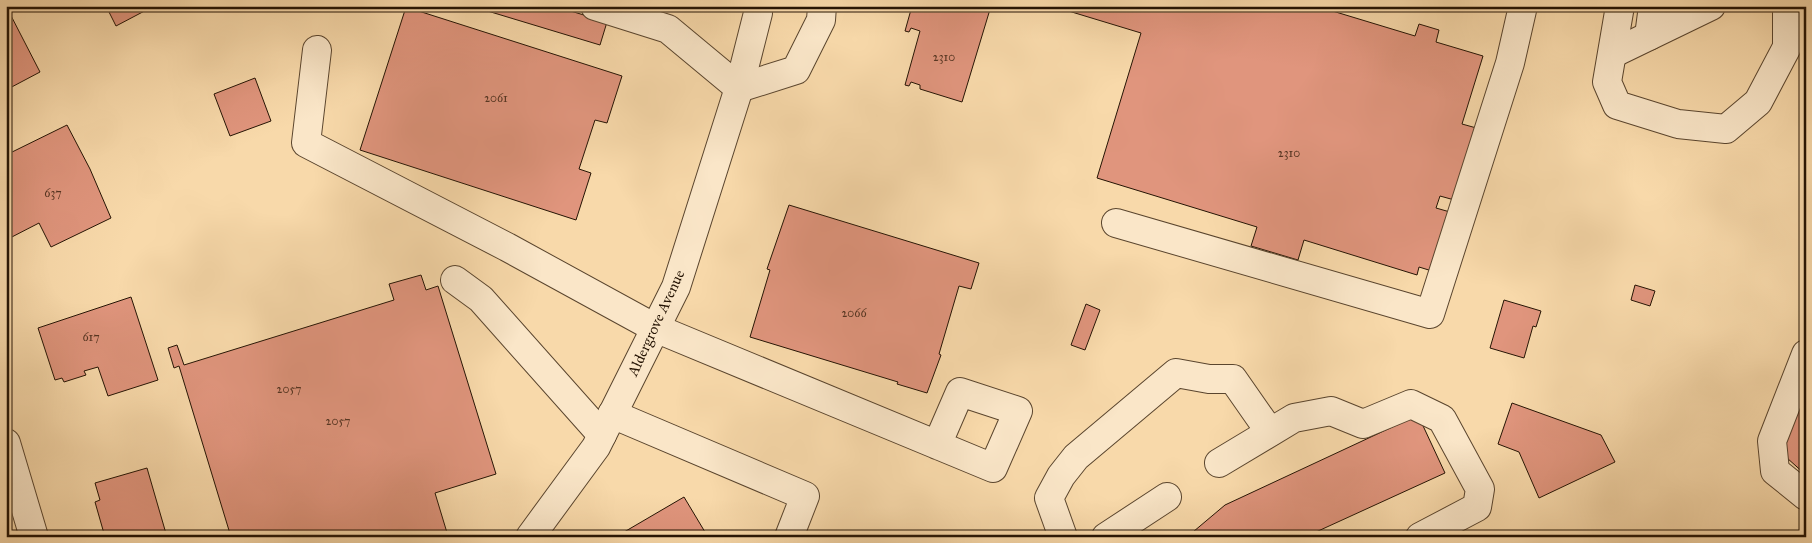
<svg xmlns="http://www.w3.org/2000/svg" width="1812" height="543" font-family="'IM FELL Great Primer',serif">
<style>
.building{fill:#e0957d;stroke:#251404}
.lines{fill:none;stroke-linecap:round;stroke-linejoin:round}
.minor-casing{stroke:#5a452e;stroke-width:30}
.minor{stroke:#fae6c8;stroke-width:28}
.labels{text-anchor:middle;stroke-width:4.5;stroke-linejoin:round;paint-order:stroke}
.number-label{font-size:12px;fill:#543422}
.street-label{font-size:15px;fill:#251404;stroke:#fae6c8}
</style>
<rect width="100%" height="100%" fill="#f8d9aa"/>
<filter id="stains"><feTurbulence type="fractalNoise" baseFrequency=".004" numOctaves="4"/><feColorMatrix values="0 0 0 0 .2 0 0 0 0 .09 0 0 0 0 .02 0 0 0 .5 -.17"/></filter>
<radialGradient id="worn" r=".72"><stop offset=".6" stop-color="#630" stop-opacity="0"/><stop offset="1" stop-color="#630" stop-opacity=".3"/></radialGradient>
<g class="building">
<polygon points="6,6 40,72 6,90"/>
<polygon points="106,6 154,6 116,26"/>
<polygon points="471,6 554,6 607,22 600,45"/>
<polygon points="912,6 991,6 962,102 920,89 920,85 911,82 909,86 905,85 920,31 911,28 909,32 905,31"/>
<polygon points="1052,6 1316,6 1415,36 1419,24 1439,30 1436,42 1483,56 1462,124 1480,129 1458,201 1440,196 1436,208 1450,212 1432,271 1419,267 1417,275 1304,240 1298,260 1251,246 1257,227 1097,178 1141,33"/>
<polygon points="406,7 622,76 607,123 595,120 579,169 591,173 576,220 360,150"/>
<polygon points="255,78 271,121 230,136 214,94"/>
<polygon points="67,125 90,169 111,218 51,247 39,223 6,240 6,155"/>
<polygon points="789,205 979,263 971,289 959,286 939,354 941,355 927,393 897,384 898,382 750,337 770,270 767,269"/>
<polygon points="421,275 426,290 438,286 496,474 435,493 448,536 444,537 231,537 179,366 174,368 168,348 177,345 184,365 394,300 389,284"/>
<polygon points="1635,285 1655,291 1650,306 1631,300"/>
<polygon points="131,297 158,380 108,396 98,367 84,371 86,375 64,382 62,378 55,380 38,328"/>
<polygon points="1504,300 1541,311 1536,327 1533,326 1524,358 1490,348"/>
<polygon points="1086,304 1100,310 1085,350 1071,345"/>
<polygon points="1806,377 1806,475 1777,449"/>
<polygon points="1512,403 1601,435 1615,462 1539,498 1519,452 1498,444"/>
<polygon points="1418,415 1445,473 1305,537 1187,537 1225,505"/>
<polygon points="147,468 167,537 105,537 95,502 100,500 95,483"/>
<polygon points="684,497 708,537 620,537 619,535"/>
</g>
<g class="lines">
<defs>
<g id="minor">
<polyline points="595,6 668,29 739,88"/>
<polyline points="1620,6 1607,82 1617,105 1678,124 1726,129 1758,102 1787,47 1787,6"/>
<polyline points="1649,36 1653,6"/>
<polyline points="317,50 306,143 507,247 655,328 993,468 1018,411 960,392 937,445"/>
<polyline points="1614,53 1711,6"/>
<polyline points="739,88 796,70 821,20 822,6"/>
<polyline points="1116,223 1430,314 1510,63 1523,6"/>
<polyline points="455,280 481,299 602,435"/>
<polyline points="1806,354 1772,441 1775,471 1806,496"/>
<polyline points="612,414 805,496 789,537"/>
<polyline points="6,443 34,537"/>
<polyline points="1219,463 1294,418 1331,411 1363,424 1411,404 1442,419 1480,489 1477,507 1420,537"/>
<polyline points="530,537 596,447 676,287 739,88 758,13 757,6"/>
<polyline points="1063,537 1049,498 1061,476 1076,457 1176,373 1209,379 1233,379 1270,432"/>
<polyline points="1106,537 1167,497"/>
</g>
</defs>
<use href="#minor" class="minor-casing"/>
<use href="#minor" class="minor"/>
</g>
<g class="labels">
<g class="number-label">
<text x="944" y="61">2310</text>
<text x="496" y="102">2061</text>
<text x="1289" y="157">2310</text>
<text x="53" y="197">637</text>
<text x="854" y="317">2066</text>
<text x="91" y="341">617</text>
<text x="289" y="393">2057</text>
<text x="338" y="425">2057</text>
</g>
<g class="street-label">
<text transform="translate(656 323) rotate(-65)" y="5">Aldergrove Avenue</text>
</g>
</g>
<rect width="1812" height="543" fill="none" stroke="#f8d9aa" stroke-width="25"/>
<rect x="8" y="8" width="1797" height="528" fill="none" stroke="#251404" stroke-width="2.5"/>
<rect x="12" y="12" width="1787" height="518" fill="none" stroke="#251404"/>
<rect width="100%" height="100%" filter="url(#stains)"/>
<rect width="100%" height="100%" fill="url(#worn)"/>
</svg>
